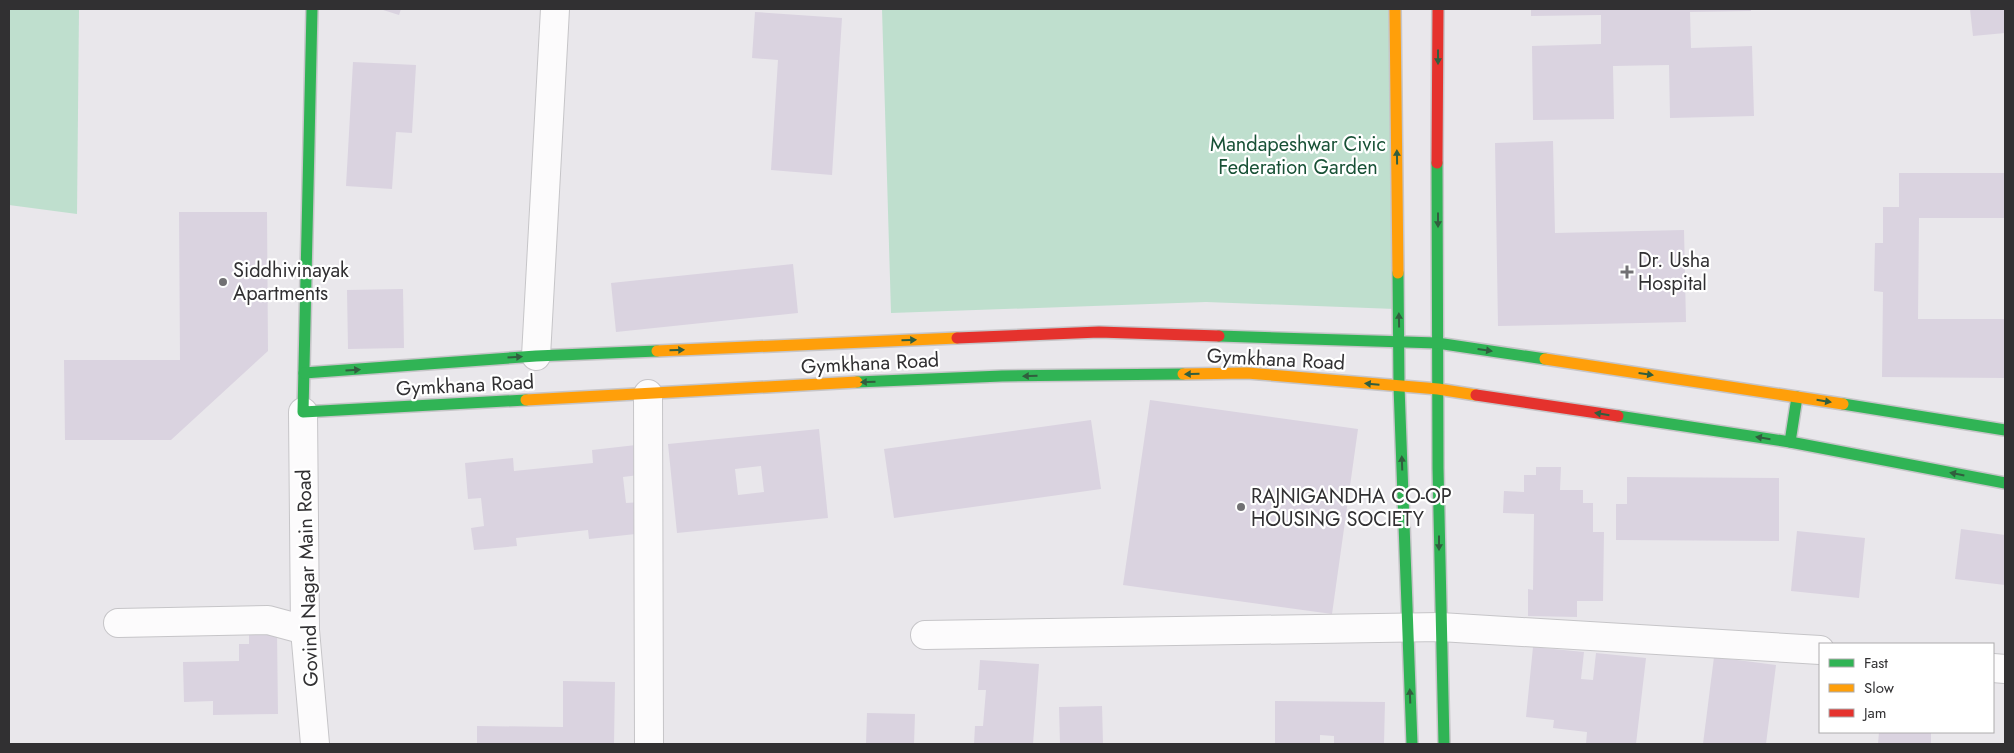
<svg xmlns="http://www.w3.org/2000/svg" width="2014" height="753" font-family="Jost,sans-serif">
<style>
.green{fill:#bfdfce}
.building{fill:#dad3e0;fill-rule:evenodd}
.lines{fill:none;stroke-linecap:round;stroke-linejoin:round}
.street-casing{stroke:#c6c5c8;stroke-width:30}
.fast-casing{stroke:#c6c5c8;stroke-width:14}
.slow-casing{stroke:#c6c5c8;stroke-width:14}
.jam-casing{stroke:#c6c5c8;stroke-width:14}
.street{stroke:#fcfbfc;stroke-width:28}
.fast{stroke:#30b455;stroke-width:11}
.slow{stroke:#ff9f0a;stroke-width:11}
.jam{stroke:#e5322d;stroke-width:11}
.oneway{fill:#315e3e}
.poi-dot{fill:#717073;stroke:#fff;stroke-width:2}
.labels{text-anchor:middle;stroke-width:4.5;stroke-linejoin:round;paint-order:stroke}
.park-label{font-size:20px;fill:#185136;stroke:#fff}
.poi-label{font-size:20px;fill:#313032;stroke:#fff;text-anchor:start}
.street-label{font-size:20px;fill:#313032;stroke:#fff}
</style>
<rect width="100%" height="100%" fill="#e9e7eb"/>
<g class="green">
<polygon points="9,9 79,9 77,214 9,205"/>
<polygon points="882,9 1389,9 1395,309 1206,302 891,313"/>
</g>
<g class="building">
<polygon points="380,9 401,9 399,15"/>
<polygon points="1531,9 1751,9 1751,11 1690,12 1691,48 1752,46 1754,116 1670,118 1669,65 1613,66 1614,119 1533,120 1532,46 1601,44 1601,15 1531,16"/>
<polygon points="1970,9 2005,9 2005,33 1973,36"/>
<polygon points="755,12 842,18 832,175 771,170 778,60 752,58"/>
<polygon points="353,62 416,65 412,133 396,132 392,189 346,186"/>
<polygon points="1553,141 1555,233 1684,230 1686,322 1498,326 1495,143"/>
<polygon points="1899,173 2005,173 2005,218 1919,218 1918,319 2005,319 2005,378 1882,377 1883,292 1874,291 1875,243 1883,243 1883,207 1899,207"/>
<polygon points="179,212 267,212 268,351 171,440 65,440 64,360 180,360"/>
<polygon points="793,264 798,313 616,332 611,283"/>
<polygon points="403,289 404,348 348,349 347,290"/>
<polygon points="1150,400 1358,429 1332,614 1123,585"/>
<polygon points="1091,420 1101,489 894,518 884,449"/>
<path d="M819,429l9,89 -151,15 -9,-89zM761,466l3,26 -26,3 -3,-26z"/>
<polygon points="636,445 639,475 623,477 626,503 642,502 645,533 589,539 588,530 516,538 517,546 474,550 471,528 484,526 481,498 468,499 465,463 513,458 514,471 593,463 592,450"/>
<polygon points="1536,467 1561,467 1560,490 1583,490 1583,503 1593,503 1593,532 1604,532 1603,601 1577,601 1577,617 1528,616 1528,589 1533,590 1534,514 1503,513 1504,491 1524,492 1524,475 1536,475"/>
<polygon points="1627,477 1779,478 1779,541 1616,540 1616,504 1627,504"/>
<polygon points="1961,529 2005,535 2005,585 1955,579"/>
<polygon points="1797,531 1865,538 1859,598 1791,591"/>
<polygon points="277,631 278,714 213,715 213,701 184,702 183,662 239,661 239,644 249,644 249,632"/>
<polygon points="1533,647 1584,652 1581,679 1593,680 1596,653 1646,658 1636,744 1586,744 1587,732 1553,728 1554,720 1526,717"/>
<polygon points="1714,657 1776,665 1766,744 1703,744"/>
<polygon points="980,660 1039,664 1033,744 974,744 975,726 983,726 986,690 978,690"/>
<polygon points="563,681 615,682 614,744 477,744 477,726 563,727"/>
<polygon points="1275,701 1385,702 1384,744 1334,744 1334,736 1320,735 1320,744 1275,744"/>
<polygon points="1102,706 1103,744 1060,744 1059,707"/>
<polygon points="867,713 915,714 914,744 866,744"/>
<polygon points="1879,732 1931,732 1931,744 1878,744"/>
</g>
<g class="lines">
<defs>
<g id="street">
<polyline points="536,356 555,9"/>
<polyline points="648,394 649,744"/>
<polyline points="303,412 305,630 315,744"/>
<polyline points="118,623 268,620 305,630"/>
<polyline points="925,635 1440,627 1820,650"/>
<polyline points="1993,668 2005,669"/>
</g>
<g id="fast">
<polyline points="312,9 303,412 526,400"/>
<polyline points="1437,163 1438,468 1444,744"/>
<polyline points="1398,273 1399,386 1412,744"/>
<polyline points="1219,336 1437,343 1545,359"/>
<polyline points="304,373 536,356 657,351"/>
<polyline points="857,382 1002,376 1183,374"/>
<polyline points="1843,404 2005,430"/>
<polyline points="1618,416 1790,442 2005,483"/>
<polyline points="1790,442 1797,397"/>
</g>
<g id="slow">
<polyline points="1395,9 1398,273"/>
<polyline points="657,351 957,338"/>
<polyline points="1545,359 1843,404"/>
<polyline points="1183,374 1247,373 1438,389 1476,395"/>
<polyline points="526,400 857,382"/>
</g>
<g id="jam">
<polyline points="1437,163 1438,9"/>
<polyline points="957,338 1099,332 1219,336"/>
<polyline points="1476,395 1618,416"/>
</g>
</defs>
<use href="#street" class="street-casing"/>
<use href="#fast" class="fast-casing"/>
<use href="#slow" class="slow-casing"/>
<use href="#jam" class="jam-casing"/>
<use href="#street" class="street"/>
<use href="#fast" class="fast"/>
<use href="#slow" class="slow"/>
<use href="#jam" class="jam"/>
</g>
<defs><path id="oneway-solid" d="M-6-.8H1V-3.2L6.5 0L1 3.2V.8H-6Z" transform="scale(1.25)"/></defs>
<g class="oneway">
<use href="#oneway-solid" transform="translate(1438 57) rotate(90)"/>
<use href="#oneway-solid" transform="translate(1397 157) rotate(-91)"/>
<use href="#oneway-solid" transform="translate(1438 220) rotate(90)"/>
<use href="#oneway-solid" transform="translate(1399 320) rotate(-91)"/>
<use href="#oneway-solid" transform="translate(909 340) rotate(-2)"/>
<use href="#oneway-solid" transform="translate(677 350) rotate(-2)"/>
<use href="#oneway-solid" transform="translate(1485 350) rotate(8)"/>
<use href="#oneway-solid" transform="translate(515 357) rotate(-4)"/>
<use href="#oneway-solid" transform="translate(353 370) rotate(-4)"/>
<use href="#oneway-solid" transform="translate(1192 374) rotate(179)"/>
<use href="#oneway-solid" transform="translate(1646 374) rotate(8)"/>
<use href="#oneway-solid" transform="translate(1030 376) rotate(179)"/>
<use href="#oneway-solid" transform="translate(868 382) rotate(178)"/>
<use href="#oneway-solid" transform="translate(1372 384) rotate(-175)"/>
<use href="#oneway-solid" transform="translate(1824 401) rotate(9)"/>
<use href="#oneway-solid" transform="translate(1602 414) rotate(-171)"/>
<use href="#oneway-solid" transform="translate(1763 438) rotate(-171)"/>
<use href="#oneway-solid" transform="translate(1402 463) rotate(-92)"/>
<use href="#oneway-solid" transform="translate(1957 474) rotate(-169)"/>
<use href="#oneway-solid" transform="translate(1439 543) rotate(90)"/>
<use href="#oneway-solid" transform="translate(1410 696) rotate(-92)"/>
</g>
<g class="poi-dot">
<path d="M1624.5 264.5h5v5h5v5h-5v5h-5v-5h-5v-5h5z"/>
<circle cx="223" cy="282" r="5"/>
<circle cx="1241" cy="507" r="5"/>
</g>
<g class="labels">
<g class="park-label">
<text x="1298" y="151">Mandapeshwar Civic<tspan x="1298" dy="23">Federation Garden</tspan></text>
</g>
<g class="poi-label">
<text x="1638" y="267">Dr. Usha<tspan x="1638" dy="23">Hospital</tspan></text>
<text x="233" y="277">Siddhivinayak<tspan x="233" dy="23">Apartments</tspan></text>
<text x="1251" y="503">RAJNIGANDHA CO-OP<tspan x="1251" dy="23">HOUSING SOCIETY</tspan></text>
</g>
<g class="street-label">
<text transform="translate(1276 359) rotate(3)" y="7">Gymkhana Road</text>
<text transform="translate(870 363) rotate(-3)" y="7">Gymkhana Road</text>
<text transform="translate(465 385) rotate(-3)" y="7">Gymkhana Road</text>
<text transform="translate(307 578) rotate(-92)" y="7">Govind Nagar Main Road</text>
</g>
</g>
<rect width="2014" height="753" fill="none" stroke="#313032" stroke-width="20"/>
<rect x="1819" y="643" width="175" height="90" fill="#ffffff" stroke="#adacad"/>
<rect x="1829" y="659" width="25" height="8" fill="#30b455" stroke="#adacad"/>
<text x="1864" y="668" font-size="15" fill="#313032">Fast</text>
<rect x="1829" y="684" width="25" height="8" fill="#ff9f0a" stroke="#adacad"/>
<text x="1864" y="693" font-size="15" fill="#313032">Slow</text>
<rect x="1829" y="709" width="25" height="8" fill="#e5322d" stroke="#adacad"/>
<text x="1864" y="718" font-size="15" fill="#313032">Jam</text>
</svg>
